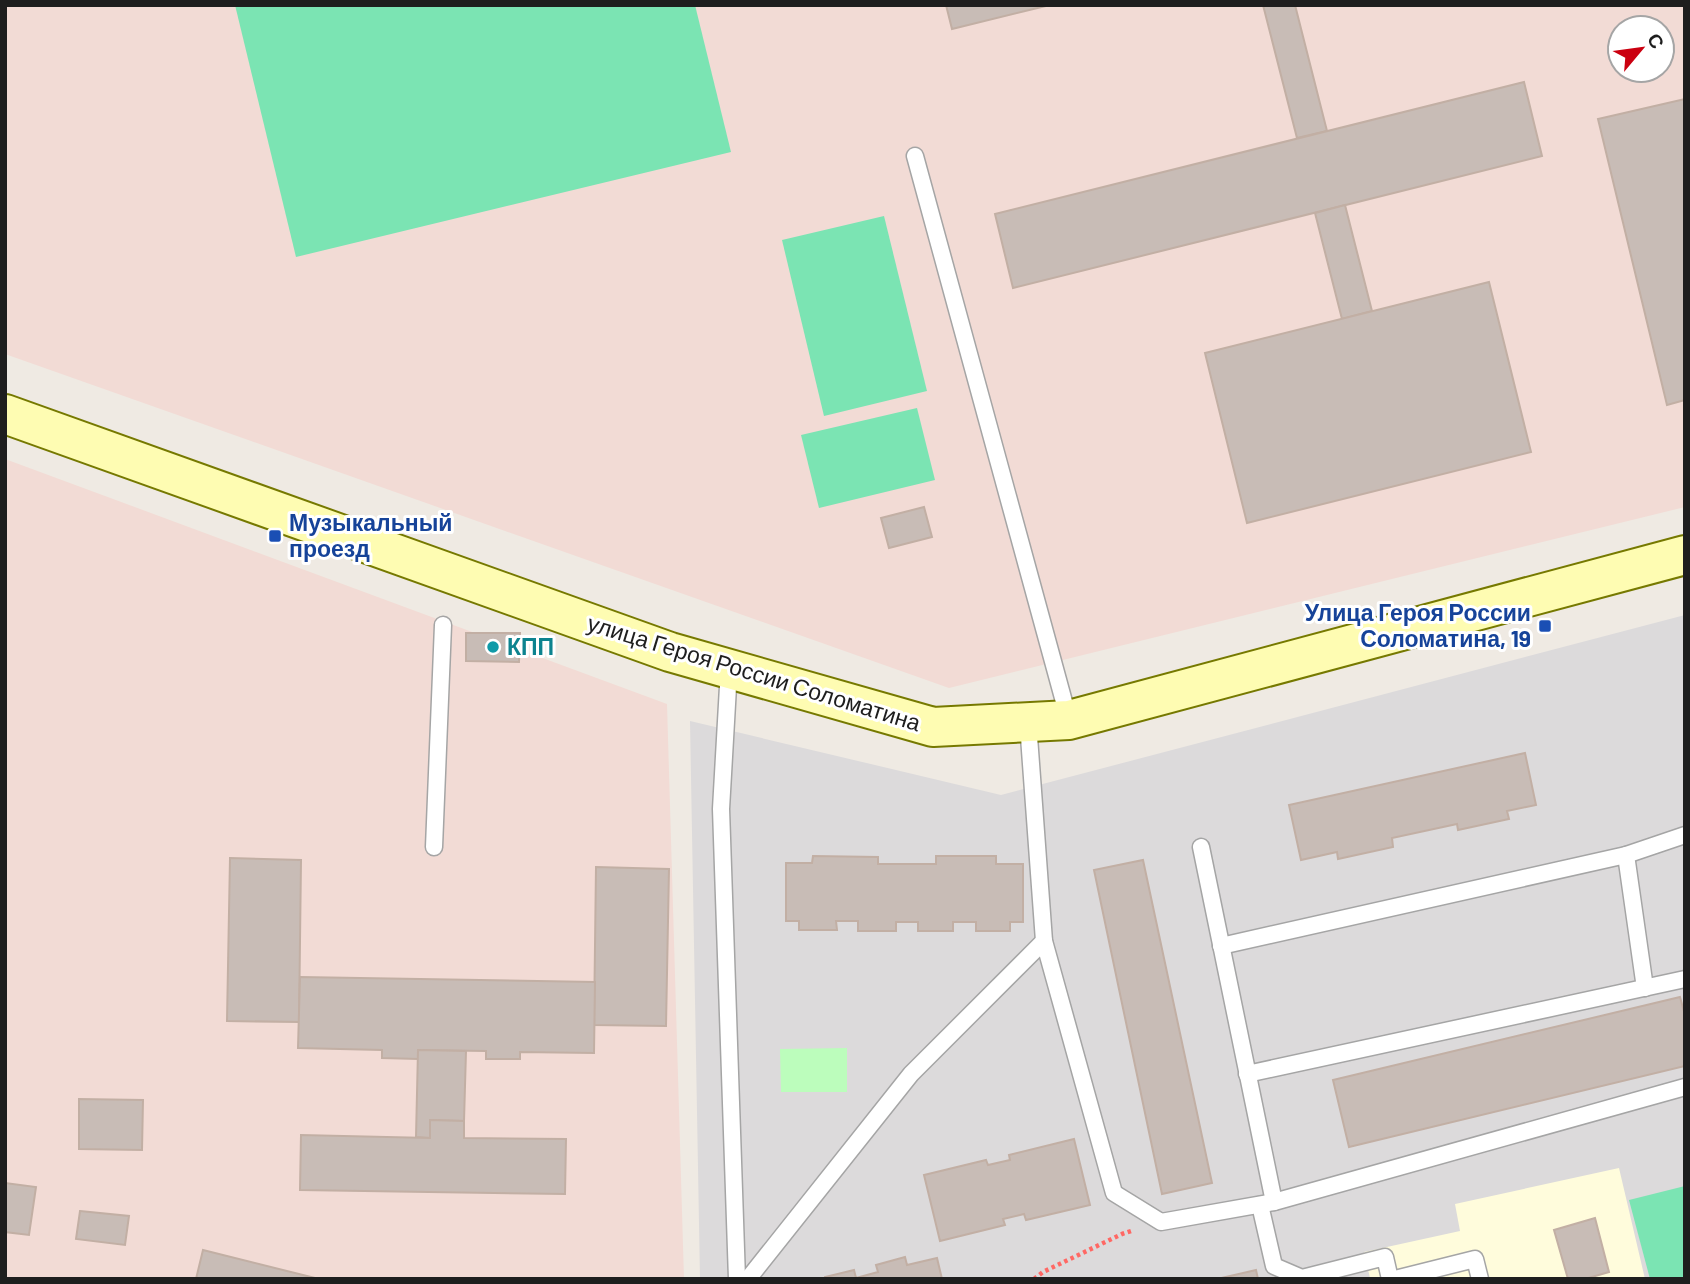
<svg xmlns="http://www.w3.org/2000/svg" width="1690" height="1284" font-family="Barlow,sans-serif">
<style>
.residential{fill:#dcdadb}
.education{fill:#fffcdc}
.military{fill:#f2dbd5;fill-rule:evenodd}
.park{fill:#bcfdbc}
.pitch{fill:#7be4b3}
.building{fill:#c8bcb6;stroke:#c2afa4;stroke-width:2}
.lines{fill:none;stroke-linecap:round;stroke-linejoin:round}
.lane-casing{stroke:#a5a5a5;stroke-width:19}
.secondary-casing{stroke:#767900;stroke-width:42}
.path{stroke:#ff6864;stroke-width:4.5;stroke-dasharray:3.5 3.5;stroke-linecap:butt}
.lane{stroke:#fff;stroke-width:16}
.secondary{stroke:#fefcb2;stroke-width:38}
.transit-dot{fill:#1a4fb4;stroke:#fff;stroke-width:2.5}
.culture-dot{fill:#0f9aa8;stroke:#fff;stroke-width:2.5}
.labels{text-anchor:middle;stroke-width:6;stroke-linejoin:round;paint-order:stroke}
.transit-label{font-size:23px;font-weight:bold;fill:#164399;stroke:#fff;text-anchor:start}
.culture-label{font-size:23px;font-weight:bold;fill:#0d838f;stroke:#fff;text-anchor:start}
.street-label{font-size:23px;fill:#1e1e1e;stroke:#fff}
</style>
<rect width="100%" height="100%" fill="#efeae3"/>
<polygon class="residential" points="1685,615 1685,1279 700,1279 690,721 1001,795"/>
<polygon class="education" points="1619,1168 1645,1279 1368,1279 1370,1278 1364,1252 1460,1231 1455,1204"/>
<g class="military">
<path d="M5,5h1680v502l-736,181 -944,-334zM1620,28h42v42h-42z"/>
<polygon points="5,459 667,704 684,1279 5,1279"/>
</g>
<polygon class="park" points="847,1048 847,1092 781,1092 780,1049"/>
<g class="pitch">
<polygon points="235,5 695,5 731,152 296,257"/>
<polygon points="884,216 927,391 824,416 782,240"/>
<polygon points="917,408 935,480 819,508 801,435"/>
<polygon points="1685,1186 1685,1279 1650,1279 1629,1200"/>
</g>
<g class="building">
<polygon points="946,5 1050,5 952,29"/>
<polygon points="1263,5 1295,5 1327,131 1297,138"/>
<polygon points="1524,82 1542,156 1013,288 995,214"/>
<polygon points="1685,99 1685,400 1667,405 1598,119"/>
<polygon points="1345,205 1372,311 1342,319 1315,213"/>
<polygon points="1489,282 1531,452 1247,523 1205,353"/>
<polygon points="924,507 932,537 889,548 881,518"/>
<polygon points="466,633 520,633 519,662 466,661"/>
<polygon points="1525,753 1536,805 1507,811 1509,819 1458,830 1457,824 1392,838 1393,847 1338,859 1337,852 1301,860 1289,805"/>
<polygon points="813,856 878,857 878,864 936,864 936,856 996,856 996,864 1023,864 1023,922 1010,922 1010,931 976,931 976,922 953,922 953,931 918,931 918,922 896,922 896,931 858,931 858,921 836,921 837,930 799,930 799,921 786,921 786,863 812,863"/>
<polygon points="230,858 301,860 299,1022 227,1021"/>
<polygon points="1143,860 1212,1183 1162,1194 1094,870"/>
<polygon points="596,867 669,869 666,1026 594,1025"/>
<polygon points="300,977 595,982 594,1053 520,1052 520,1059 486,1059 486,1051 418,1050 418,1059 382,1058 382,1050 298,1048"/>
<polygon points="1680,997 1685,1015 1685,1066 1349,1147 1333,1080"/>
<polygon points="418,1050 466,1051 464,1121 430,1120 430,1138 416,1137"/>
<polygon points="79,1099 143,1100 142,1150 79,1149"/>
<polygon points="430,1120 464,1121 464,1138 566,1139 565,1194 300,1190 301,1135 430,1138"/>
<polygon points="1074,1139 1090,1205 1026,1220 1024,1214 1003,1219 1005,1225 940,1241 924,1175 986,1160 988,1165 1010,1160 1009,1155"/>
<polygon points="5,1183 36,1187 29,1235 5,1232"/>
<polygon points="80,1211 129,1216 125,1245 76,1239"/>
<polygon points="1595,1218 1609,1272 1585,1279 1568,1279 1554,1230"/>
<polygon points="203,1250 319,1279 196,1279"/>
<polygon points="905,1257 907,1265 937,1258 942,1279 825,1279 825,1277 854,1270 856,1278 878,1272 876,1265"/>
<polygon points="1256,1270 1258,1279 1217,1279"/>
</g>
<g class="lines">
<defs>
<g id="lane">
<polyline points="915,156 1069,720"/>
<polyline points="729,669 721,809 737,1279"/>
<polyline points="1028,723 1044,941 1114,1193 1161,1222 1274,1202"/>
<polyline points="434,847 443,625"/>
<polyline points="1201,847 1274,1202 1685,1087"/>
<polyline points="1221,946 1626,855"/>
<polyline points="1645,988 1626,855 1685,835"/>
<polyline points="1247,1074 1685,979"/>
<polyline points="1260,1205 1274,1266 1302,1278 1385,1257 1390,1279"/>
<polyline points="748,1279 911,1074 1044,941"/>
<polyline points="1395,1279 1475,1259 1480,1279"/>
</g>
<polyline id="secondary" points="5,414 670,652 933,727 1069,720 1685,555"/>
</defs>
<use href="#lane" class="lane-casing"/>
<use href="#secondary" class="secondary-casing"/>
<polyline class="path" points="1034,1279 1043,1272 1122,1234 1134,1230"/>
<use href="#lane" class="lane"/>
<use href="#secondary" class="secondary"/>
</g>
<g class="transit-dot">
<rect x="268" y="529" width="14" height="14" rx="3.5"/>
<rect x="1538" y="619" width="14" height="14" rx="3.5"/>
</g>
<circle class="culture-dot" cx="493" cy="647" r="7"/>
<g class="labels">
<g class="transit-label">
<text x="289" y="531">Музыкальный<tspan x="289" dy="26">проезд</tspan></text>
<text x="1531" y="621" text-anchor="end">Улица Героя России<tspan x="1531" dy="26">Соломатина, 19</tspan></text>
</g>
<g class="culture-label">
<text x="507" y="655">КПП</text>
</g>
<g class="street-label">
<text transform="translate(754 673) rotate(17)" y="8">улица Героя России Соломатина</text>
</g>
</g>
<rect width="1690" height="1284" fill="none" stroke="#1e1e1e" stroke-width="14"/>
<g transform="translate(1641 49) rotate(61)"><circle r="33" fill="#ffffff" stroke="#a5a5a5" stroke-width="2"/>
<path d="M0-5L12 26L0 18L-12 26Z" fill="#cb0010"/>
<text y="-10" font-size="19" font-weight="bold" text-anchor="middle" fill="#1e1e1e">С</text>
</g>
</svg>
